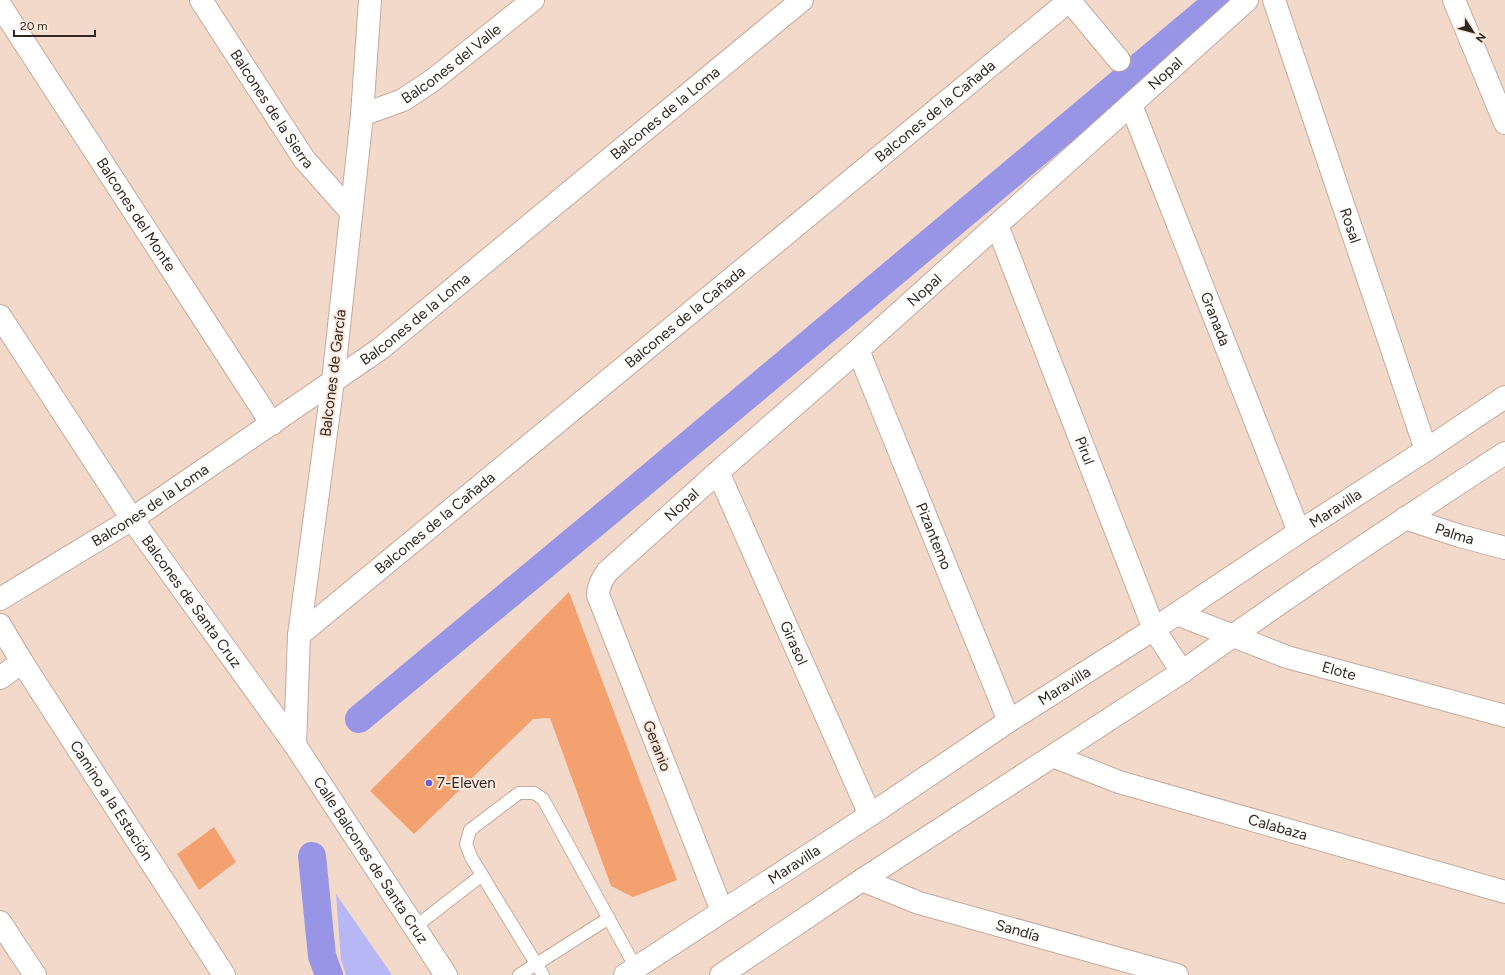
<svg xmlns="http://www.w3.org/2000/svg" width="1505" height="975" font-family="Figtree,sans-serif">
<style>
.green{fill:#b8b7f6}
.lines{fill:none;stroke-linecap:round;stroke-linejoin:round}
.canal{stroke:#9895e6;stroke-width:28}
.building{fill:#f4a170}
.lane-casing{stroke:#c3aa9c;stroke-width:14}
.street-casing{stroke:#c3aa9c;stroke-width:24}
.secondary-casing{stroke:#c3aa9c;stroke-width:24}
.lane{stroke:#fff;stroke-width:12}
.street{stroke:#fff;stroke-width:22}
.secondary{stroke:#fff;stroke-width:22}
.poi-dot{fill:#6c5dd6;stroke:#fce7db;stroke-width:1.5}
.labels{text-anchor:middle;stroke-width:4;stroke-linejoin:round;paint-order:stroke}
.street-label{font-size:15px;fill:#302721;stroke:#fce7db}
.poi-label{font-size:15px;fill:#302721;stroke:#fce7db;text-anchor:start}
</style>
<rect width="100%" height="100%" fill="#f3d9ca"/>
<polygon class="green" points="336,894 392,975 346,975 341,960"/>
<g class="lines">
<g class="canal">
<polyline points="359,719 612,509 1219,0"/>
<polyline points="312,856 322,956 329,975"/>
</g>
</g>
<g class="building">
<polygon points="569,592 677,880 633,897 611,886 550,718 533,719 414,834 370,791"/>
<polygon points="214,827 236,862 199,890 177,854"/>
</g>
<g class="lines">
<defs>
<g id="lane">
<polyline points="415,927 482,875"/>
<polyline points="519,975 609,918"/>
<polyline points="543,975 471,857 466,844 470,830 519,793 534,793 543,799 636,968"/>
</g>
<g id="street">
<path id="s1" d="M201,0l103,159 47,53"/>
<polyline points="1069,0 1119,60"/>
<path id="s2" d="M1274,0l152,450"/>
<polyline points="1454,0 1505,123"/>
<path id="s3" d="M0,5l272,419"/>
<path id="s4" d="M1131,105l168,427"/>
<path id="s5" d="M362,115l41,-15 30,-20 100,-80"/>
<path id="s6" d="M997,225l157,404 28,43"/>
<path id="s7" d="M0,316l132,203 163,226"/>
<path id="s8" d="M858,350l151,371"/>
<path id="s9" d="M718,472l152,343"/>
<path id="s10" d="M1405,518l55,18 45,12"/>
<path id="s11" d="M0,599l132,-80 248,-170 422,-349"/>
<path id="s12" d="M1177,614l110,43 218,59"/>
<path id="s13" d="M0,625l22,37 202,313"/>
<path id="s14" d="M299,635l771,-635"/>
<polyline points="0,678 22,662"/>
<path id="s15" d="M1053,756l66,26 386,110"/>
<path id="s16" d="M862,880l57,23 258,72"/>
<path id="s17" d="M722,911l-124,-316c0,-9 4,-15 9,-23l111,-100 140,-122 389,-350"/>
<polyline points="0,922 35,975"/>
</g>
<g id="secondary">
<path id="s18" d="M370,0l-8,115 -29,266 -34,254 -4,110 151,230"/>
<path id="s19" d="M625,975l245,-160 139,-94 145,-92 145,-97 127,-82 79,-53"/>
<path d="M721,975l141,-95 320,-208c105,-76 214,-148 323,-219"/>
</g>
</defs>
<use href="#lane" class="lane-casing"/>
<use href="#street" class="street-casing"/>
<use href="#secondary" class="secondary-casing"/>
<use href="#lane" class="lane"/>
<use href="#street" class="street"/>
<use href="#secondary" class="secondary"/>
</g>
<circle class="poi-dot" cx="429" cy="783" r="4"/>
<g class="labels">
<g class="street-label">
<text dy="5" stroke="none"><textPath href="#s5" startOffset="104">Balcones del Valle</textPath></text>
<text dy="5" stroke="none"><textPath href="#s17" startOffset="1113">Nopal</textPath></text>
<text dy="5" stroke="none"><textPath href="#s1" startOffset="130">Balcones de la Sierra</textPath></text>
<text dy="5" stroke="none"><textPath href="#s14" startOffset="824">Balcones de la Cañada</textPath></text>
<text dy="5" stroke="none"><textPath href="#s11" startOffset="825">Balcones de la Loma</textPath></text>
<text dy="5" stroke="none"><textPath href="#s3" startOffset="250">Balcones del Monte</textPath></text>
<text dy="5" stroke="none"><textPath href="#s2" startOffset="238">Rosal</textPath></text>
<text dy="5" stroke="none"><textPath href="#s17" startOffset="789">Nopal</textPath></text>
<text dy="5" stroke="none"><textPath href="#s14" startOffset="500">Balcones de la Cañada</textPath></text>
<text dy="5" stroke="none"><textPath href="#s11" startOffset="501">Balcones de la Loma</textPath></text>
<text dy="5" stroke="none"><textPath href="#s4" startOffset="230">Granada</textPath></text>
<text transform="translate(333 373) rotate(-83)" y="5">Balcones de García</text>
<text dy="5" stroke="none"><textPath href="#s6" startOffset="242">Pirul</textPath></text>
<text dy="5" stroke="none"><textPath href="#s11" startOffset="177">Balcones de la Loma</textPath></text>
<text dy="5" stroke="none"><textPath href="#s17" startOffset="465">Nopal</textPath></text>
<text dy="5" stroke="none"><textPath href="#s19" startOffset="850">Maravilla</textPath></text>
<text dy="5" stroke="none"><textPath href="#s14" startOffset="176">Balcones de la Cañada</textPath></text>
<text dy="5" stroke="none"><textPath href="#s10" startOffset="52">Palma</textPath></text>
<text dy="5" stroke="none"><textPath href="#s8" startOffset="201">Pizantemo</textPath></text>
<text dy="5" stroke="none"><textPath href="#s7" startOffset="344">Balcones de Santa Cruz</textPath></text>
<text dy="5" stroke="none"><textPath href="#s9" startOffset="187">Girasol</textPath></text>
<text dy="5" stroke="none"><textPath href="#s12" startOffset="172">Elote</textPath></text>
<text dy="5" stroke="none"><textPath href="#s19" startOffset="526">Maravilla</textPath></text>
<text transform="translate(657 746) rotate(69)" y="5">Geranio</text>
<text dy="5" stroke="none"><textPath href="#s13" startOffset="208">Camino a la Estación</textPath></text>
<text dy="5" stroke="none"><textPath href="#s15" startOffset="236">Calabaza</textPath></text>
<text dy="5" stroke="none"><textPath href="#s18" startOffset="887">Calle Balcones de Santa Cruz</textPath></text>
<text dy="5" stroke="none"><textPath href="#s19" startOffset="202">Maravilla</textPath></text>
<text dy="5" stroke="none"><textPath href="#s16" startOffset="164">Sandía</textPath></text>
</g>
<g class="poi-label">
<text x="437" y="788">7-Eleven</text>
</g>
</g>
<g transform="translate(1473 32) rotate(126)" stroke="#fce7db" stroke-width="3" paint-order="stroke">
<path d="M0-3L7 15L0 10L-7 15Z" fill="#302721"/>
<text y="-6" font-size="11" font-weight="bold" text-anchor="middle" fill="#302721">N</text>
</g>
<path d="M14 30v6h81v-6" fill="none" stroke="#302721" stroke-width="2"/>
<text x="20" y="30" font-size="12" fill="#302721" stroke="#fce7db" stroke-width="3" paint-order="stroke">20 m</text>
</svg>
